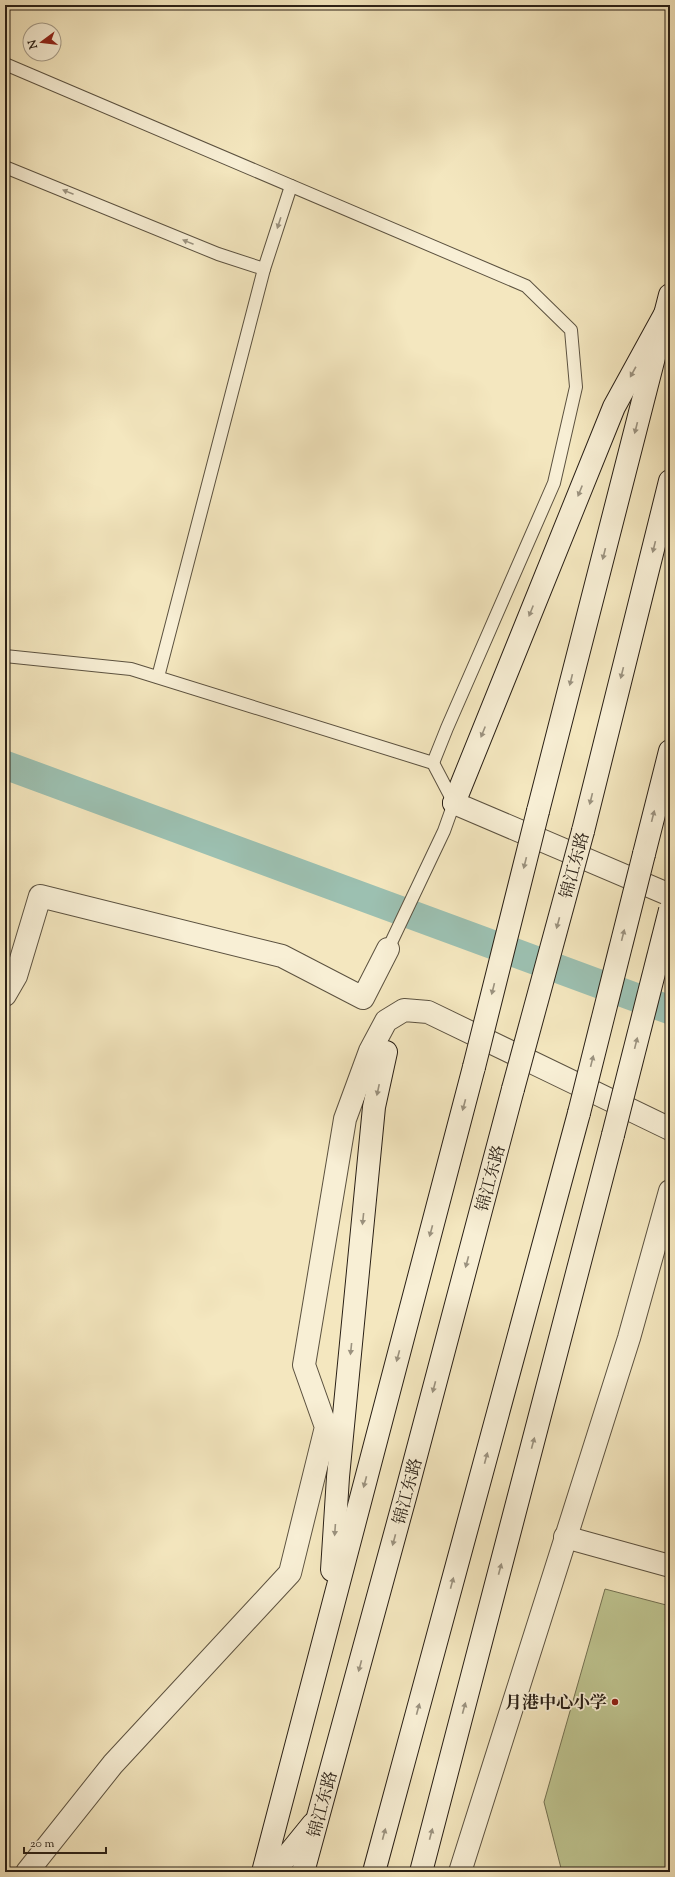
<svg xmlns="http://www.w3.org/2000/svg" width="675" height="1877" font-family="'Sorts Mill Goudy','Noto Serif SC',serif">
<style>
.grass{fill:#bec490;stroke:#747253}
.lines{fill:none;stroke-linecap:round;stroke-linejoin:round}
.canal{stroke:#9cc0b1;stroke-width:29}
.service-casing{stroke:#5c5240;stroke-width:14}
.minor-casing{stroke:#5c5240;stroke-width:24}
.tertiary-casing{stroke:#5c5240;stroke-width:24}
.secondary-casing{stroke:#2a2016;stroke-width:24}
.service{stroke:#f8efd5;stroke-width:12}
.minor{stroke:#f8efd5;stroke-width:22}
.tertiary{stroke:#f8efd5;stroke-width:22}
.secondary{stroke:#f8efd5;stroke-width:22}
.secondary-bridge-casing{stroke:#2a2016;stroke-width:24;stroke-linecap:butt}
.secondary-bridge{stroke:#f8efd5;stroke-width:22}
.oneway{fill:#9b927f}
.poi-dot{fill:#8f2418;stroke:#f8efd5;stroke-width:1.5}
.labels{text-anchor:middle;stroke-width:3.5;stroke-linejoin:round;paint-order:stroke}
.street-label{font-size:17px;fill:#2a2016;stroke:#f8efd5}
.poi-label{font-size:17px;font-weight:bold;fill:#2a2016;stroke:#f8efd5;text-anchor:end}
</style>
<rect width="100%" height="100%" fill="#f4e7bf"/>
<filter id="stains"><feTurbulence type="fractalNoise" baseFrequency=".005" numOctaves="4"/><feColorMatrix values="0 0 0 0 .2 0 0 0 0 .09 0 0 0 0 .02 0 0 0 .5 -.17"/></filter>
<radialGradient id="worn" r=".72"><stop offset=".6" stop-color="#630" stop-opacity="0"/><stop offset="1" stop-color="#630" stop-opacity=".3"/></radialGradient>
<polygon class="grass" points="605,1589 670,1606 670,1872 562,1872 544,1802"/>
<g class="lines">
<polyline class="canal" points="5,765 670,1010"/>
<defs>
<g id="service">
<polyline points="5,64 526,286 571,330 576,387 554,483 447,728 433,763"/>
<polyline points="5,167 218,254 264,269 291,186"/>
<polyline points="5,656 131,669 433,763 454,803 444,831 388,949"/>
<polyline points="158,677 264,269"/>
</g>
<g id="minor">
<polyline points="5,995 16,976 40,896 282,956 363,998 388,949"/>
<polyline points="565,1537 670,1566"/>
<polyline points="27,1872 113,1764 290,1573 326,1427 304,1365 345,1119 370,1051 386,1021 404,1010 428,1012 670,1129"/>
<polyline points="460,1872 629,1338 670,1191"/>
</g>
<polyline id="tertiary" points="454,803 670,895"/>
<g id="secondary">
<polyline points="454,803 614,407 665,314"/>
<polyline points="538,811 670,295"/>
<polyline points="583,831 670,481"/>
<polyline points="644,854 670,751"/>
<polyline points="332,1570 338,1477 374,1107 386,1052"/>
<polyline points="263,1872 474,1067"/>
<polyline points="274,1872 313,1824"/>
<polyline points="303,1872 407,1490 513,1089"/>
<polyline points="374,1872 579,1113"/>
<polyline points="421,1872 613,1135"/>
</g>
</defs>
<use href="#service" class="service-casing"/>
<use href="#minor" class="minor-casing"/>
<use href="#tertiary" class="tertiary-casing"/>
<use href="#secondary" class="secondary-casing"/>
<use href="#service" class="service"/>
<use href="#minor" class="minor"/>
<use href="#tertiary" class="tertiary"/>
<use href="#secondary" class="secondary"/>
<defs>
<g id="secondary-bridge">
<polyline points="474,1067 538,811"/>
<polyline points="513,1089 583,831"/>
<polyline points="579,1113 644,854"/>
<polyline points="613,1135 670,910"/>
</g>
</defs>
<use href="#secondary-bridge" class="secondary-bridge-casing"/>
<use href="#secondary-bridge" class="secondary-bridge"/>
</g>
<defs><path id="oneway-solid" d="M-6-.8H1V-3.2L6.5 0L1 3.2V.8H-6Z"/></defs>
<g class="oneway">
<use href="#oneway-solid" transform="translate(68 192) rotate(-158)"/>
<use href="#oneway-solid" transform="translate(279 223) rotate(108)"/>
<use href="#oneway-solid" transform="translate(188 242) rotate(-158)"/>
<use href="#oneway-solid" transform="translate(633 372) rotate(119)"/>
<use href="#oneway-solid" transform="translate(636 428) rotate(104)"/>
<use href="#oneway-solid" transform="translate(580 491) rotate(112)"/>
<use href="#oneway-solid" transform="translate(654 547) rotate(104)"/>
<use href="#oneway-solid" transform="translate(604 554) rotate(104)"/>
<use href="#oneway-solid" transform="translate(531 611) rotate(112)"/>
<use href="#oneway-solid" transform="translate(622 673) rotate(104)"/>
<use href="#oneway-solid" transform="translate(571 680) rotate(104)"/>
<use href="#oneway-solid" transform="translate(483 732) rotate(112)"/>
<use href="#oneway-solid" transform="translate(591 799) rotate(104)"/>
<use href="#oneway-solid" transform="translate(653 816) rotate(-76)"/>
<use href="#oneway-solid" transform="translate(525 863) rotate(104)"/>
<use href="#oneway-solid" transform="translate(558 923) rotate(105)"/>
<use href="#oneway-solid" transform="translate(623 935) rotate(-76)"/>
<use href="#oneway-solid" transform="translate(493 989) rotate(104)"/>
<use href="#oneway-solid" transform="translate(636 1043) rotate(-76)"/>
<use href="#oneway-solid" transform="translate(592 1061) rotate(-76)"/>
<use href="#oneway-solid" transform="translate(378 1090) rotate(102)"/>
<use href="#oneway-solid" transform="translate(464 1105) rotate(105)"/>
<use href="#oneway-solid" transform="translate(363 1219) rotate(96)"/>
<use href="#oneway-solid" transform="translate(431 1231) rotate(105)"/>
<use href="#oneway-solid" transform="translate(467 1262) rotate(105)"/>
<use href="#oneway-solid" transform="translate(351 1349) rotate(96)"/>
<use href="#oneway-solid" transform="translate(398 1356) rotate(105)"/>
<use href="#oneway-solid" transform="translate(434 1387) rotate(105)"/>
<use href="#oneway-solid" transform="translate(533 1443) rotate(-75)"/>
<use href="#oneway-solid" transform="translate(486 1458) rotate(-75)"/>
<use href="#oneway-solid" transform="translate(365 1482) rotate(105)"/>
<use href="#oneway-solid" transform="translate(335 1530) rotate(94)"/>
<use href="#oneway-solid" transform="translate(394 1540) rotate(105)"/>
<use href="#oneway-solid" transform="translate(500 1569) rotate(-75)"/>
<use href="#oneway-solid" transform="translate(452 1583) rotate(-75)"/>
<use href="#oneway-solid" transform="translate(360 1666) rotate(105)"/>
<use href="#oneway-solid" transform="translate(464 1708) rotate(-75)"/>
<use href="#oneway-solid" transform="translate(418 1709) rotate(-75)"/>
<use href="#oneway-solid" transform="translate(384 1834) rotate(-75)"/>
<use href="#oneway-solid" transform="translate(431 1834) rotate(-75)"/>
</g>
<circle class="poi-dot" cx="615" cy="1702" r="4"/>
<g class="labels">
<g class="street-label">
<text transform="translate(574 865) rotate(-75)" y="6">锦江东路</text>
<text transform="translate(490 1178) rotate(-75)" y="6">锦江东路</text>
<text transform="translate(407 1491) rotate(-75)" y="6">锦江东路</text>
<text transform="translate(322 1804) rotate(-75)" y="6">锦江东路</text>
</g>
<g class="poi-label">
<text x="607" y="1708">月港中心小学</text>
</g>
</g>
<rect width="675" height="1877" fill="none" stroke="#f4e7bf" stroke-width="20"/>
<rect x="6" y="6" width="663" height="1865" fill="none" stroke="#2a2016" stroke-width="2"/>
<rect x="10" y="10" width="655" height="1857" fill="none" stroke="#2a2016"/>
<g transform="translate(42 42) rotate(255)"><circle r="19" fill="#f8efd5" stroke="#a69c89"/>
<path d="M0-3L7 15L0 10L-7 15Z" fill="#8f2418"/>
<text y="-6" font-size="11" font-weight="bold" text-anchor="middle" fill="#2a2016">N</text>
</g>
<path d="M24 1847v6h82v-6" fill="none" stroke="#2a2016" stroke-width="2"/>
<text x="30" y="1847" font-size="12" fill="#2a2016" stroke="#f8efd5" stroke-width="3" paint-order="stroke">20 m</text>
<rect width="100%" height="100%" filter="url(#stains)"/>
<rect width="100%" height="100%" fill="url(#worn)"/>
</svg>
